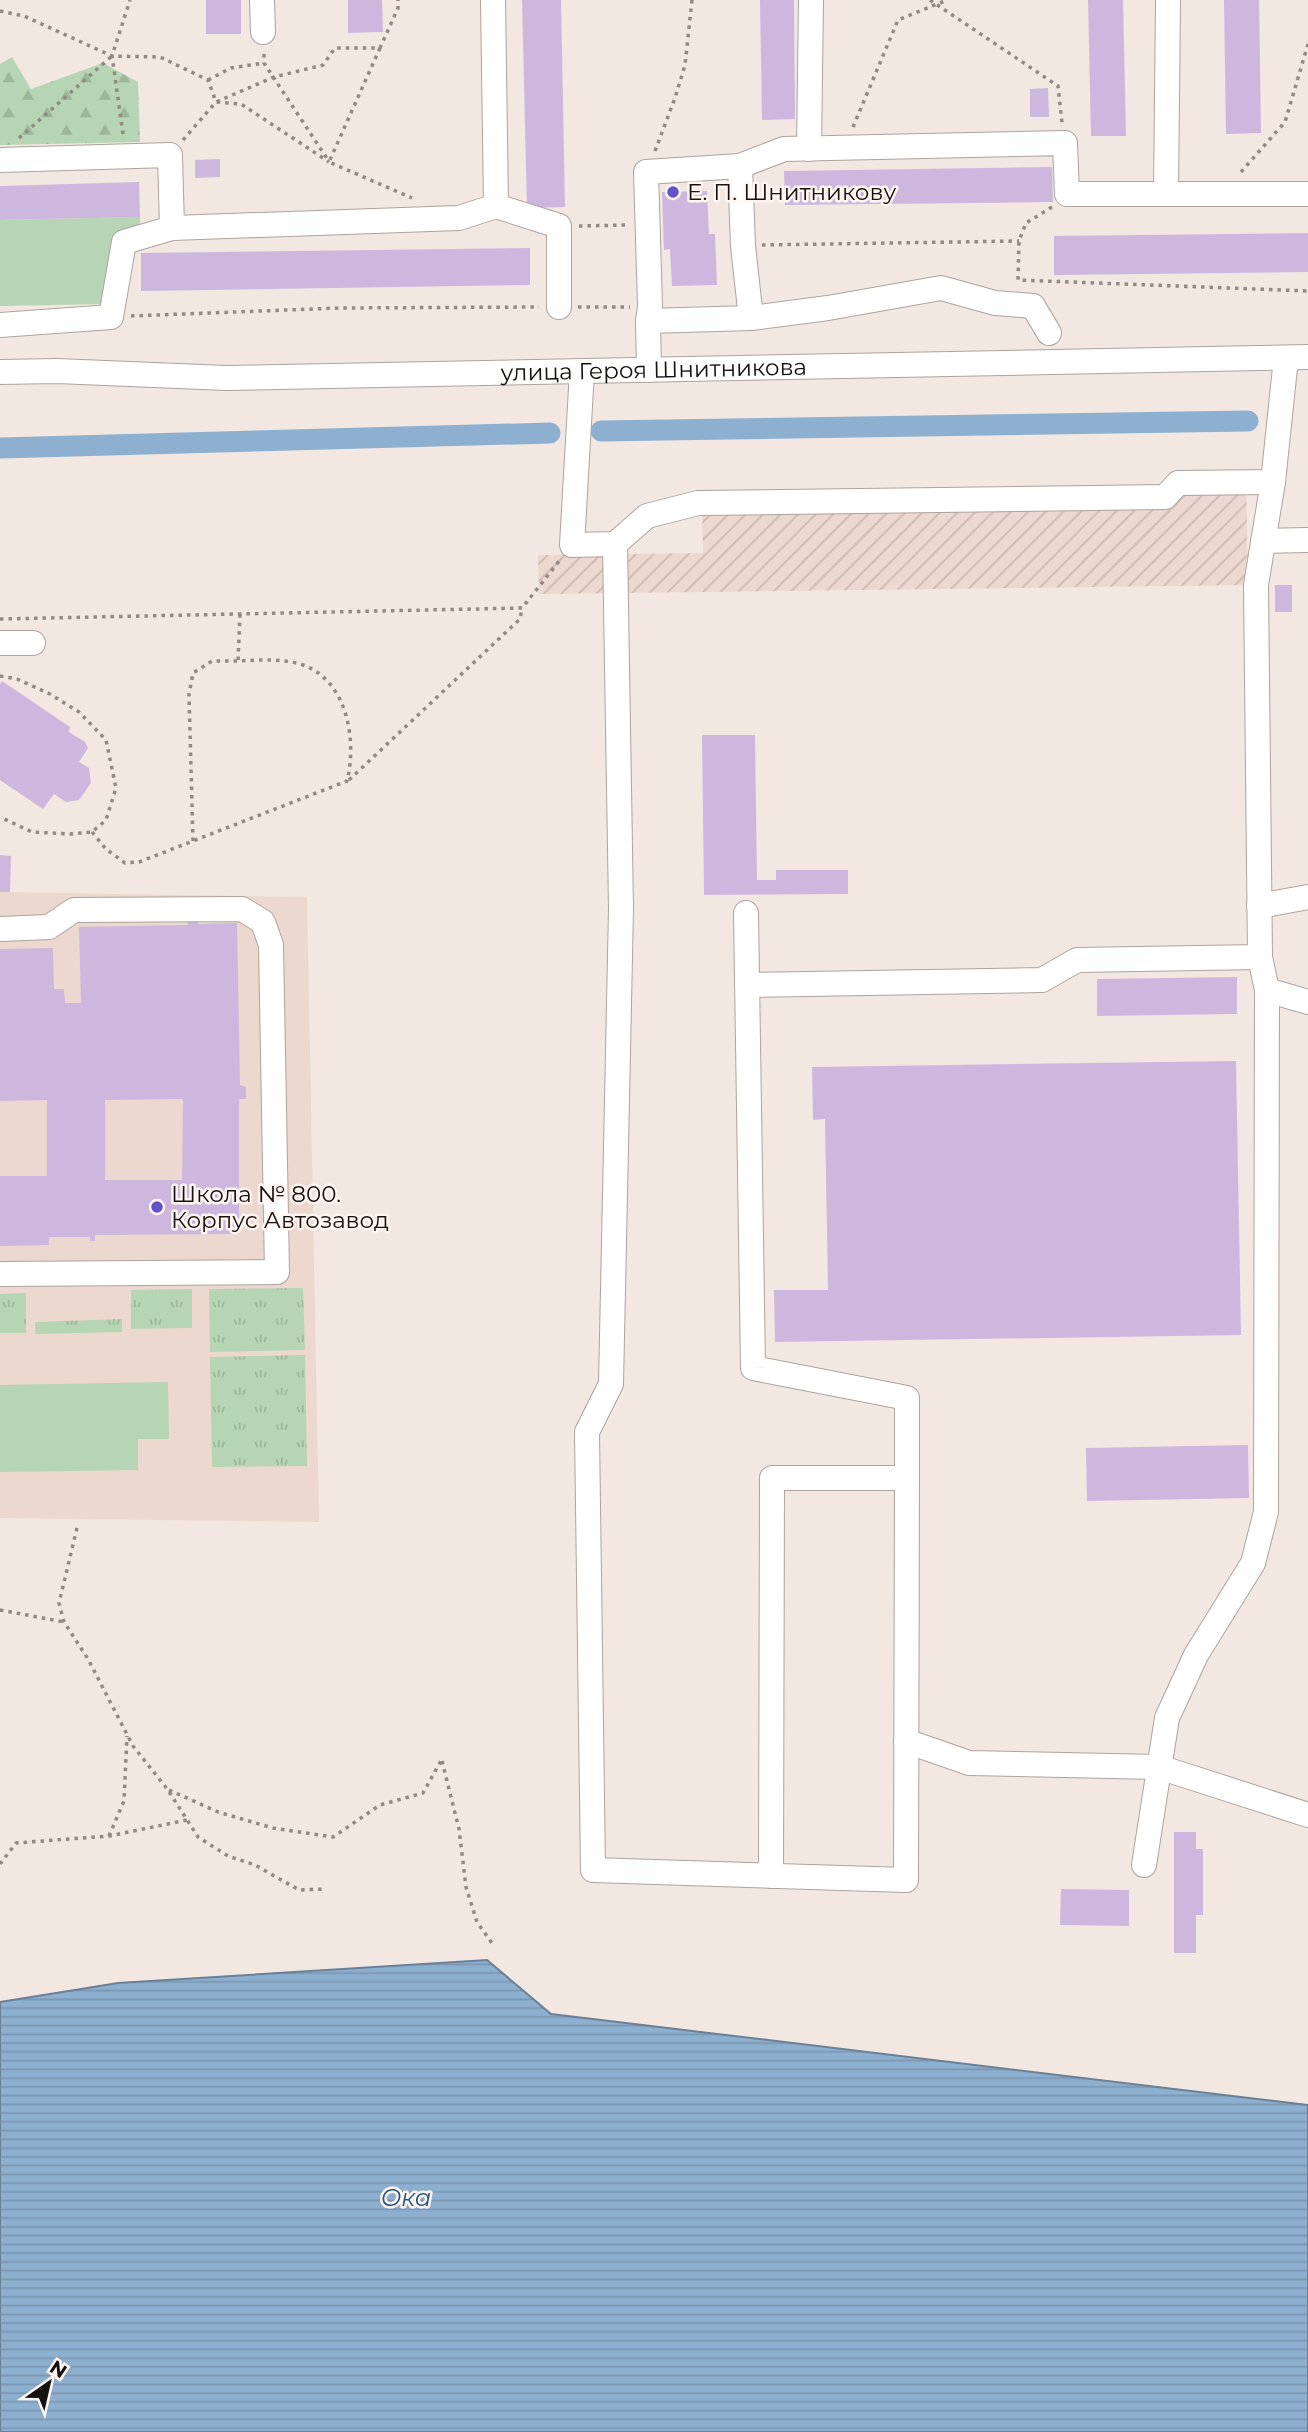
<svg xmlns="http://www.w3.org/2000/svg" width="1308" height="2432" font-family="Montserrat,sans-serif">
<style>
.built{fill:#ecd8cf}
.industrial{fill:url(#industrial-furrows)}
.grass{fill:#b6d5b4}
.forest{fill:url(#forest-firs)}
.park{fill:url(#park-tufts)}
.water{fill:url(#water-rules);stroke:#6a8096;stroke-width:2}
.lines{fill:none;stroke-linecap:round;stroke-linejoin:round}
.canal{stroke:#8eb0d0;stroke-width:21}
.building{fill:#cdb7df;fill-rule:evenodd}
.minor-casing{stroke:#aea39d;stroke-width:26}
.path{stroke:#928985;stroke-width:3.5;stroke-dasharray:3.5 5;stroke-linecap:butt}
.minor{stroke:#fff;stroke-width:24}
.poi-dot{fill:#6452cb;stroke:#fff5f0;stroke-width:2.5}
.labels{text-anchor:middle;stroke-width:5;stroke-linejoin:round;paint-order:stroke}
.poi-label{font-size:23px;fill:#15110f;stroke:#fff5f0;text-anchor:start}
.street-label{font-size:23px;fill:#15110f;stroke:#fff5f0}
.water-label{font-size:24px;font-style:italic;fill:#255883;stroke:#fff5f0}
</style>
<defs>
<pattern id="industrial-furrows" width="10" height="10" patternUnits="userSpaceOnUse" patternTransform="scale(1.75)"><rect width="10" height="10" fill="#ecd8cf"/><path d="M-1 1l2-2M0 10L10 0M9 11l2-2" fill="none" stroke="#cab8b1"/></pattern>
<pattern id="forest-firs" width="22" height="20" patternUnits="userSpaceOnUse" patternTransform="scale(1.75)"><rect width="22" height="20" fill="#b6d5b4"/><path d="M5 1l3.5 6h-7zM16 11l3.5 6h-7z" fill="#9cb69a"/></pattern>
<pattern id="park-tufts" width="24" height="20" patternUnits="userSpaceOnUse" patternTransform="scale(1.75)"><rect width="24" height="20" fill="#b6d5b4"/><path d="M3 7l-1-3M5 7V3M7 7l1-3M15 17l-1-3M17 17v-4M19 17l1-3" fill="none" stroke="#9cb69a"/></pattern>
<pattern id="water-rules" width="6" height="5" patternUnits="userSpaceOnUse" patternTransform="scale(1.75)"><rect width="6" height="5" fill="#8eb0d0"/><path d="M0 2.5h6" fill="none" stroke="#7a96b1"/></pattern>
</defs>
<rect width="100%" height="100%" fill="#f3e7e1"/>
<polygon class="built" points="0,892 307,897 319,1522 0,1518"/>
<polygon class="industrial" points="1246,478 1248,585 539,594 538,555 703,553 702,500 1174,494"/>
<g class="grass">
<polygon points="140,217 140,226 114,234 104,304 0,306 0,220"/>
<polygon points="168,1382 169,1439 138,1439 138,1470 0,1472 0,1385"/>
</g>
<polygon class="forest" points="12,57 31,89 103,63 138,82 140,142 0,145 0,64"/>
<g class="park">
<polygon points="303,1288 305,1350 210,1352 209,1289"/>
<polygon points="192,1289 192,1328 131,1329 131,1290"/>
<polygon points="26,1293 26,1333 0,1333 0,1294"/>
<polygon points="122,1319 122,1332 35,1334 35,1322"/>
<polygon points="305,1355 307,1466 212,1467 210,1357"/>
</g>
<polygon class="water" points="487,1960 551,2014 1308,2105 1308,2432 0,2432 0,2002 118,1983"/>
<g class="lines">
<g class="canal">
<polyline points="601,431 1248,421"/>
<polyline points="0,448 550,433"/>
</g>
</g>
<g class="building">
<rect x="206" y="0" width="35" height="34"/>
<polygon points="348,0 382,0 383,32 348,33"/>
<polygon points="522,0 561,0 565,207 527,208"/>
<polygon points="760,0 794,0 795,119 762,120"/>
<polygon points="1088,0 1123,0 1126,136 1091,136"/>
<polygon points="1224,0 1259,0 1261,133 1226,134"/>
<polygon points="1048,88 1049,117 1030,117 1030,89"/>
<polygon points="220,159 220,177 195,178 195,160"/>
<polygon points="1052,167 1053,202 785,205 784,171"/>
<polygon points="139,182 140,217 0,220 0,186"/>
<polygon points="707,191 709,234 715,234 717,285 672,286 670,249 664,250 662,192"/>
<polygon points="1308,233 1308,272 1054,275 1054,236"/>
<polygon points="530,248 530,285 141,291 141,253"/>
<rect x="1275" y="585" width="17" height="27"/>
<polygon points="2,681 70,727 69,732 85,742 88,748 79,762 89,768 91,783 79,800 66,802 54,794 43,809 0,780 0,684"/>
<polygon points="702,735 755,735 757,880 776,880 776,870 848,870 848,894 704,895"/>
<polygon points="0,855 11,856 10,892 0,892"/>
<path d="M198,914v10l39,-1 3,162 6,2v12h-7v135l-144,1v6h-5v-4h-41v8l-49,1v-70h47v-76l-47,1v-152l53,-1 1,41h10l1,14h16l-2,-76 109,-2 -1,-10zM183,1099l-1,81h-77v-80z"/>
<polygon points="1237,977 1237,1014 1097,1016 1097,979"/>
<polygon points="1236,1061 1241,1335 775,1342 774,1290 828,1290 825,1119 813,1120 812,1067"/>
<polygon points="1248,1445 1249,1498 1087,1501 1086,1448"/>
<polygon points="1174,1832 1196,1832 1196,1849 1203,1849 1203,1915 1196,1915 1196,1953 1174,1953"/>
<polygon points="1061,1889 1129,1890 1129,1926 1060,1925"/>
</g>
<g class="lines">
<defs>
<g id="minor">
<polyline points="262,0 263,32"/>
<polyline points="809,149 811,0"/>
<polyline points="0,160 170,155 172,228 124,242 111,317 0,325"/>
<polyline points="1166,194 1168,0"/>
<polyline points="496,206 559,226 559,307"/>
<polyline points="172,228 459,218 496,206 493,0"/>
<polyline points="751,318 828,308 941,288 995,303 1033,306 1049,333"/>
<polyline points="648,321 751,318 743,246 740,166"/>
<polyline points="649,370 648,321 650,306 646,172 740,166 784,149 1065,143 1067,194 1308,194"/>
<polyline points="582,371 572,545 615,544 647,516 698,503 1165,497 1178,483 1273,482"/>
<path id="s1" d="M0,372l57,-1 169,7 1082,-21"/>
<polyline points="1263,541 1308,540"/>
<polyline points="615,544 621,909 611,1384 587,1432 593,1870 906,1880 907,1478 772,1478 771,1876"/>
<polyline points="0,643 33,643"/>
<polyline points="1259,906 1308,897"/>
<polyline points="746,913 753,1368 907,1398 907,1478"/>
<polyline points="0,929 49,927 74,910 242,909 263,922 271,945 277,1272 0,1274"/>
<polyline points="747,985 1042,980 1077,960 1260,957"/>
<polyline points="1267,990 1308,1002"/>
<polyline points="906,1741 969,1763 1159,1767 1308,1815"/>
<polyline points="1144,1865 1167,1718 1196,1655 1253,1563 1266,1512 1267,990 1260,957 1256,585 1273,482 1286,358"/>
</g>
</defs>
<use href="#minor" class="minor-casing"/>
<g class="path">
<polyline points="930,0 1058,86 1062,123"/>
<polyline points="0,11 24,16 112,56 160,57 208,80 216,102 241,104 329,162"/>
<polyline points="380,48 329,162 412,198"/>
<polyline points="264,54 264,63 328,160"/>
<polyline points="208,80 231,68 264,63"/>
<polyline points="853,127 898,20 947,0"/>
<polyline points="123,134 112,56 130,0"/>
<polyline points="19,138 112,56"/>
<polyline points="183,140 216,102 274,77 323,65 335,48 380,48 398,8 398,0"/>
<polyline points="655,151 675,98 685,65 692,0"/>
<polyline points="1241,172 1285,122 1308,44"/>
<polyline points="1052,207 1026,223 1019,241 1018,280 1308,291"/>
<polyline points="579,226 627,225"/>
<polyline points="762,245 1019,241"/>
<polyline points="578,307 630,307"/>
<polyline points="131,316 339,308 539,307"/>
<polyline points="0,619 522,608 560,560"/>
<polyline points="0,676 17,679 50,694 79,712 106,740 116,788 106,820 92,832 70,834 32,832 0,817"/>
<polyline points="349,780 520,619 522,608"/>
<path d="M92,832l14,17 19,14 14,-1 208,-81c10,-40 1,-100 -44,-116 -20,-7 -44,-5 -65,-4l2,-47"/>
<polyline points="193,841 189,694 193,673 212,661 238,661"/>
<polyline points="77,1528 59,1603 64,1622 88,1659 133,1746 168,1790 198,1837 228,1856 255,1865 299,1890 326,1889"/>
<polyline points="0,1610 64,1622"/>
<polyline points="442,1761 459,1829 466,1887 477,1922 494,1946"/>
<polyline points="169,1790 218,1812 273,1828 333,1837 380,1805 423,1793 442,1759"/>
<polyline points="109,1836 124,1801 127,1736"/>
<polyline points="0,1864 16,1843 109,1836 187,1820"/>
</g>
<use href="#minor" class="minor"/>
</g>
<g class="poi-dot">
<circle cx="673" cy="192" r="7"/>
<circle cx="157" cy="1207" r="7"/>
</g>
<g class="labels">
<g class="poi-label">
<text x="687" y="200">Е. П. Шнитникову</text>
<text x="171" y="1202">Школа № 800.<tspan x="171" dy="26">Корпус Автозавод</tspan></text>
</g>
<g class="street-label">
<text dy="8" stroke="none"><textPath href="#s1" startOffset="654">улица Героя Шнитникова</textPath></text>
</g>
<g class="water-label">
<text x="406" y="2206">Ока</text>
</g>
</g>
<g transform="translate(49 2383) rotate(34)" stroke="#fff5f0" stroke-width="5" paint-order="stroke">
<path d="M0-5L12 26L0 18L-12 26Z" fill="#15110f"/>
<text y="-10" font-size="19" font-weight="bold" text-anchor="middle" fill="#15110f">N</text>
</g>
</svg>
